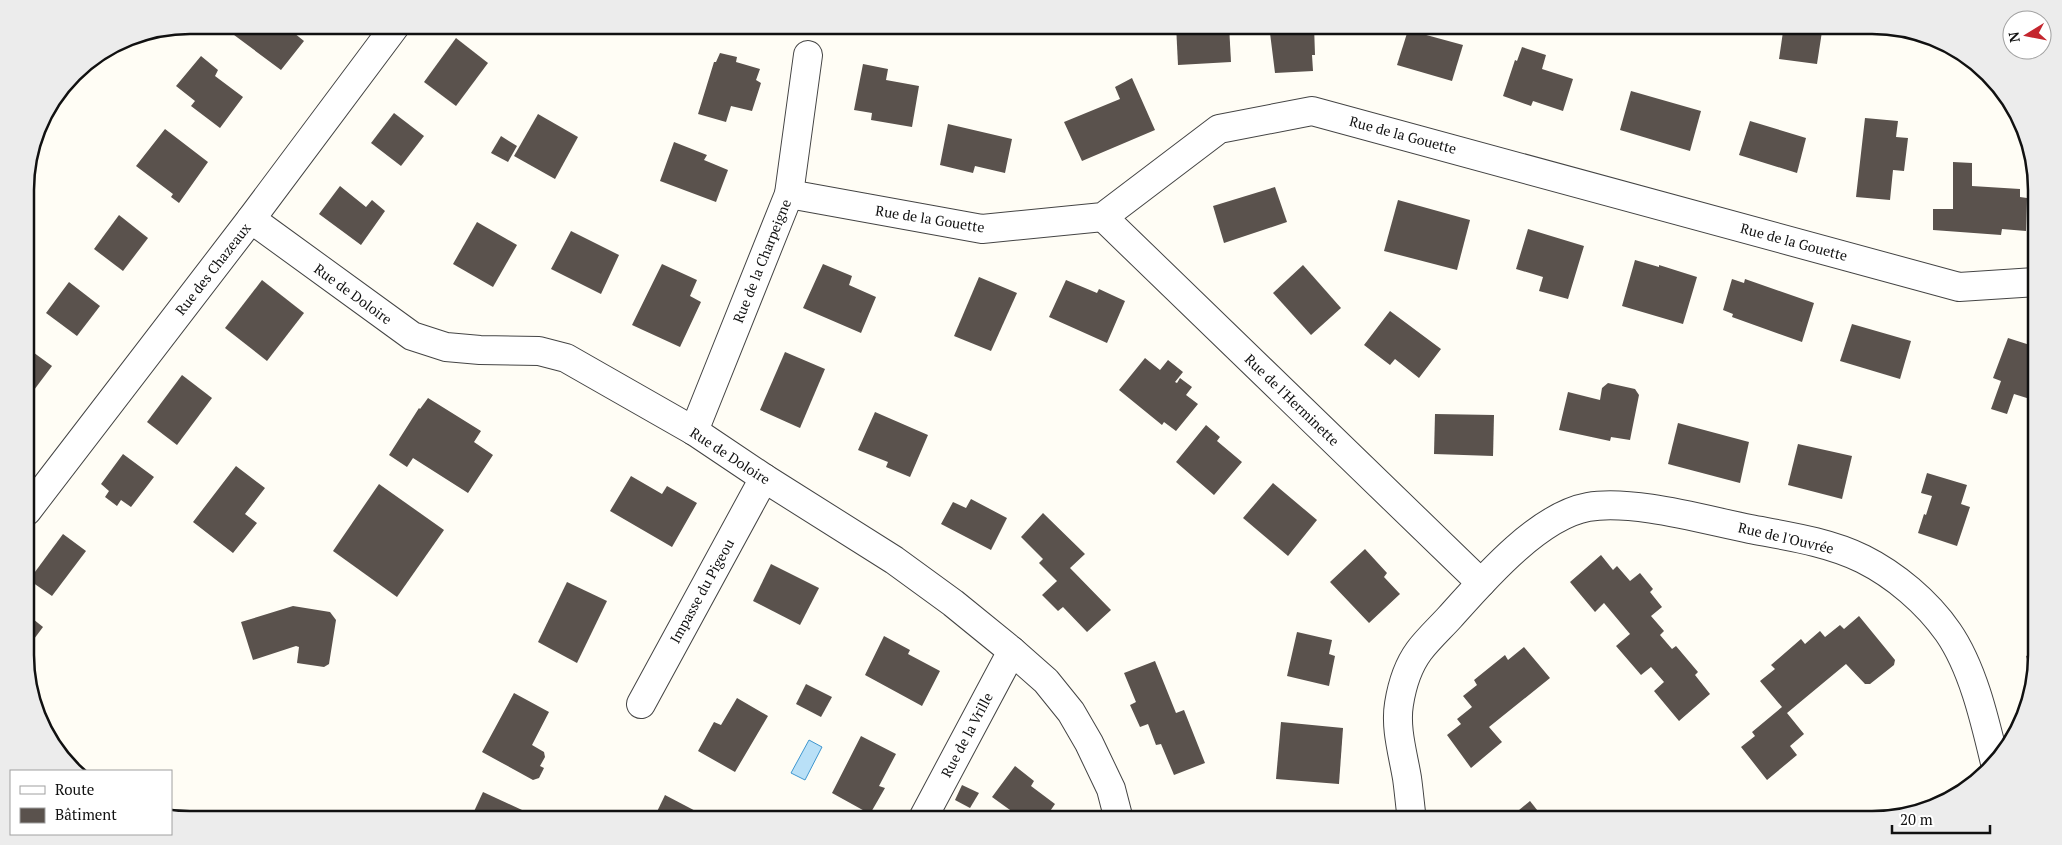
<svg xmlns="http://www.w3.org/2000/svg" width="2062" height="845" font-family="'PT Serif',serif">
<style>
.water{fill:#b9e0f7;stroke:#3f96cf}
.building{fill:#5a524d}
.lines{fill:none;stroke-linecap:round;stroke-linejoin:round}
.minor-casing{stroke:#444;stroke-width:30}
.minor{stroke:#fff;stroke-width:28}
.labels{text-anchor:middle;stroke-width:5;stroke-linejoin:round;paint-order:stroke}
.street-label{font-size:14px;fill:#111;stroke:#fff}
.rim{fill:none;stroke:#111;stroke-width:2.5}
</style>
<rect width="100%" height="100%" fill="#fffdf5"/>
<polygon class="water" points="809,740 822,747 805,780 791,773"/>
<g class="building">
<polygon points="236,25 260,25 265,29 268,25 284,25 304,41 281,70 230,32"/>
<polygon points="665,25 684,25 679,34"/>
<polygon points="1176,25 1229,25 1231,62 1178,65"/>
<polygon points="1269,25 1314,25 1315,55 1312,55 1313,71 1275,73"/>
<polygon points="1715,25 1739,25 1738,30"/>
<polygon points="1784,25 1823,25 1817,64 1779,59"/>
<polygon points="1408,30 1463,45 1452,81 1397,65"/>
<polygon points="1917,32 1926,34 1932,37 1918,38"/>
<polygon points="456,38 488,63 456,106 424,82"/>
<polygon points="1522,47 1546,55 1542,69 1573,79 1563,111 1533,101 1531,106 1503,96 1515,60 1517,61"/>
<polygon points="720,53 737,57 736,62 760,69 756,80 761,83 752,111 731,106 726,122 698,114 714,62 716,62"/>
<polygon points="201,56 218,70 215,76 243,97 220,128 191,106 195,101 176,86"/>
<polygon points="863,64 888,69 886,80 919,86 912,127 871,120 872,113 854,110"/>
<polygon points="1132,78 1155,130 1082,161 1064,122 1120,99 1115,87"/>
<polygon points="1631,91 1701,111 1690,151 1620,130"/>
<polygon points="394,113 424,136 401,166 371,143"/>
<polygon points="538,114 578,137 555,179 514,156"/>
<polygon points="1865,118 1898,121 1896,137 1908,138 1904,171 1893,170 1890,200 1856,197"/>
<polygon points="1750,121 1806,138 1797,173 1739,155"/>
<polygon points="948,124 1012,139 1005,173 975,166 973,173 940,165"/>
<polygon points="165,129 208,162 179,203 171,197 173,194 136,166"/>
<polygon points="501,136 517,146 508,162 491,153"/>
<polygon points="674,142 707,155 704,160 728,170 716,202 660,181"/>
<polygon points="1953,162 1972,163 1972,186 2020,189 2020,197 2027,198 2026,231 2002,229 2001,235 1933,230 1933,209 1953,209"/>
<polygon points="340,186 366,207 372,200 385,211 361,245 319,214"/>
<polygon points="1275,187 1287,222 1224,243 1213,206"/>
<polygon points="1398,200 1470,220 1457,270 1384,251"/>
<polygon points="119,215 148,238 123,271 94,249"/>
<polygon points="477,222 517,245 493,287 453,264"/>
<polygon points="1528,229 1584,246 1568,299 1539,291 1543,277 1516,269"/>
<polygon points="571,231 619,255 601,294 551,269"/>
<polygon points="1635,260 1659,267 1659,265 1697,277 1683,324 1622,306"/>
<polygon points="662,264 697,280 690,296 701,302 680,347 632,325"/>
<polygon points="823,264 852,276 849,285 876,297 861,333 803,308"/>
<polygon points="1303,265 1341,308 1311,335 1273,293"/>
<polygon points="979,277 1017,293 991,351 954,336"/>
<polygon points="1732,279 1744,283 1745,279 1814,303 1802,342 1732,317 1733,314 1723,310"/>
<polygon points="262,280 304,313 267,361 225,328"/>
<polygon points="1066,280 1097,293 1099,289 1125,301 1107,343 1049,317"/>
<polygon points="69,282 100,306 77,336 46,313"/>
<polygon points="1390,311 1441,349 1419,378 1395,359 1390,365 1364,345"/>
<polygon points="1852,324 1911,341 1900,379 1840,361"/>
<polygon points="2008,338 2033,346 2030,355 2036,357 2036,401 2014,394 2007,414 1991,409 2001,381 1993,378"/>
<polygon points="26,347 52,366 28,398 27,397"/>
<polygon points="785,352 825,369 800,428 760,410"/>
<polygon points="1145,358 1160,370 1168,360 1183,372 1175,382 1177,383 1180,378 1192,387 1186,395 1198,404 1176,431 1164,422 1162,425 1119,390"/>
<polygon points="182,375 212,398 177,445 147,422"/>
<polygon points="1608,383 1635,389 1639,395 1630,440 1611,437 1610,441 1559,430 1568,392 1600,400 1602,388"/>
<polygon points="428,398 481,431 474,442 493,455 468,493 413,458 407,467 389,455 419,408 420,409"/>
<polygon points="875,412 928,435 910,477 886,467 888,462 858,450"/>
<polygon points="1435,414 1494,415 1493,456 1434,454"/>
<polygon points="1678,423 1749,442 1740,483 1668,464"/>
<polygon points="1206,425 1220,437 1217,441 1242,462 1214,495 1176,462"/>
<polygon points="1798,444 1852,456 1842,499 1788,485"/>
<polygon points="123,454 154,477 131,507 121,500 117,506 105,497 109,491 101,484"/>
<polygon points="236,466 265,488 245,514 257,523 233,553 193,522"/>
<polygon points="1927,473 1967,485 1961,504 1970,507 1957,546 1918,533 1924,514 1926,515 1932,496 1921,493"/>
<polygon points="631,476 662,494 667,486 697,503 672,547 610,511"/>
<polygon points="1273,483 1317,520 1288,556 1243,518"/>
<polygon points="379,484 444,530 397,597 333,551"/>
<polygon points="971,499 1007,518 991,550 941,524 953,502 966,508"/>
<polygon points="1043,513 1085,554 1070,568 1111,610 1087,632 1063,607 1058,611 1042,595 1057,581 1039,563 1043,559 1021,537"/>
<polygon points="63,534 86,551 52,596 29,580"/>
<polygon points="1365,549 1387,573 1384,577 1400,594 1369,623 1330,582"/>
<polygon points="1601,555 1613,570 1617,566 1630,581 1640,573 1653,589 1650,592 1662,607 1651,616 1664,631 1660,635 1672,649 1676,646 1698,672 1695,675 1710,694 1679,721 1654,691 1664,682 1651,667 1641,675 1616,646 1630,634 1604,603 1595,612 1570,582"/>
<polygon points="771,564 819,588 800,625 753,601"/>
<polygon points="567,582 607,601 577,663 538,642"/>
<polygon points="293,606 330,612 336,620 329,664 324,667 297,663 299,647 296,646 253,660 241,622"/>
<polygon points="28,615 43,627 28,647"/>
<polygon points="1859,616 1895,660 1894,665 1870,684 1865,684 1846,664 1787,713 1804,734 1790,746 1797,755 1767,780 1741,747 1755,736 1752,732 1782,707 1760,681 1775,669 1771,665 1801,639 1805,644 1820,631 1825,637 1840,625 1844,629"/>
<polygon points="1297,632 1332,640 1329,654 1335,656 1329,686 1287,676"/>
<polygon points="884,636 910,650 908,654 940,671 922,706 865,675"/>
<polygon points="1524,647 1550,678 1489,727 1502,742 1471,768 1447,735 1461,724 1457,719 1472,707 1463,696 1477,685 1474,680 1505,655 1508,660"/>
<polygon points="2037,653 2037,656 2032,687 2028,673 2031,672 2026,656"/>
<polygon points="1155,661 1176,713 1184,710 1205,763 1174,775 1161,744 1156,745 1148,724 1140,727 1130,705 1136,702 1124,673"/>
<polygon points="806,684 832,697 821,717 796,704"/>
<polygon points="514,693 549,712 532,745 544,752 545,757 540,766 544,768 539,778 533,780 482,752"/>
<polygon points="737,698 768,716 735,772 698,751 714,722 721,725"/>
<polygon points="1281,722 1343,728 1339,784 1276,779"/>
<polygon points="861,736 896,754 879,786 885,788 870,814 832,793"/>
<polygon points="1015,766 1034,781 1031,786 1055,804 1044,820 1024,820 992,797"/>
<polygon points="962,785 979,793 970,808 955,800"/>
<polygon points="483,792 535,816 533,820 470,820"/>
<polygon points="665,795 705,816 703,820 653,820"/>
<polygon points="1942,798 1943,802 1926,811 1903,816 1902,811"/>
<polygon points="1530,801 1545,820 1507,820"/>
</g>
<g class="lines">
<defs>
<g id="minor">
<polyline points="789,194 982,229 1103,217 1219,129 1312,111 1959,287 2036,282"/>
<polyline points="1103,217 1481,583"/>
<polyline points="251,219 412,336 446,347 480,350 539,351 566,358 694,431 764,478 894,560 953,603 1012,651 1046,681 1071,712 1089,743 1111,789 1119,820"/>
<polyline points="694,431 789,194 808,55"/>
<polyline points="27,511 251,219 396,25"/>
<polyline points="641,704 764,478"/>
<polyline points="922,820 1012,651"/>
<path d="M1412,820c-2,-14 -3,-28 -5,-42 -4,-24 -12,-50 -8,-74 3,-19 9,-38 20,-53 9,-12 21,-23 31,-34 33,-37 88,-101 138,-110 44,-8 117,13 162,22 37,7 79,13 113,30 32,16 64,43 85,73 25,36 37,89 47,131"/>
</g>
</defs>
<use href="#minor" class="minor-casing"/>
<use href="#minor" class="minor"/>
</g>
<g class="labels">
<g class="street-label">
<text transform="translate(1403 135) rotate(15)" y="5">Rue de la Gouette</text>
<text transform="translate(930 219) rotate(9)" y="5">Rue de la Gouette</text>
<text transform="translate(1794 242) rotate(15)" y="5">Rue de la Gouette</text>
<text transform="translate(762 261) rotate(-68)" y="5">Rue de la Charpeigne</text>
<text transform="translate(213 269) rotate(-52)" y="5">Rue des Chazeaux</text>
<text transform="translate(353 294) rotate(36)" y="5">Rue de Doloire</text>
<text transform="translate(1292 400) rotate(44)" y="5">Rue de l'Herminette</text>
<text transform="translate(730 456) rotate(33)" y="5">Rue de Doloire</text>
<text transform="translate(1786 538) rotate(13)" y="5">Rue de l'Ouvrée</text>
<text transform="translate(702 591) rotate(-61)" y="5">Impasse du Pigeou</text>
<text transform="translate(967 735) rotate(-62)" y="5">Rue de la Vrille</text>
</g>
</g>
<path d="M0 0H2062V845H0ZM190 34H1872A156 156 0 0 1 2028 190V655A156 156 0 0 1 1872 811H190A156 156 0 0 1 34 655V190A156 156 0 0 1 190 34Z" fill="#ececec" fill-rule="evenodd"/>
<path class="rim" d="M190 34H1872A156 156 0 0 1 2028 190V655A156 156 0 0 1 1872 811H190A156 156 0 0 1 34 655V190A156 156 0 0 1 190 34Z"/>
<rect x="10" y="770" width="162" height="65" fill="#ffffff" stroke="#a0a0a0"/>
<rect x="20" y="786" width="25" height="8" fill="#ffffff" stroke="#a0a0a0"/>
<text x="55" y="795" font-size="15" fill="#111111">Route</text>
<rect x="20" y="808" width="25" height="15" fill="#5a524d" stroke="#a0a0a0"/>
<text x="55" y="820" font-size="15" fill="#111111">Bâtiment</text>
<g transform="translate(2027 35) rotate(260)"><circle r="24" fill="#ffffff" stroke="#a0a0a0"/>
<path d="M0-4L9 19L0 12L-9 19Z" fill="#c4262e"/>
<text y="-8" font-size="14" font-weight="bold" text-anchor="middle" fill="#111111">N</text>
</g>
<path d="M1892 825v8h98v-8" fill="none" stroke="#111111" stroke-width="2.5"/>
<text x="1900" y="825" font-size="15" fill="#111111" stroke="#ffffff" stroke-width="4" paint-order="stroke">20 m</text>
</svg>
